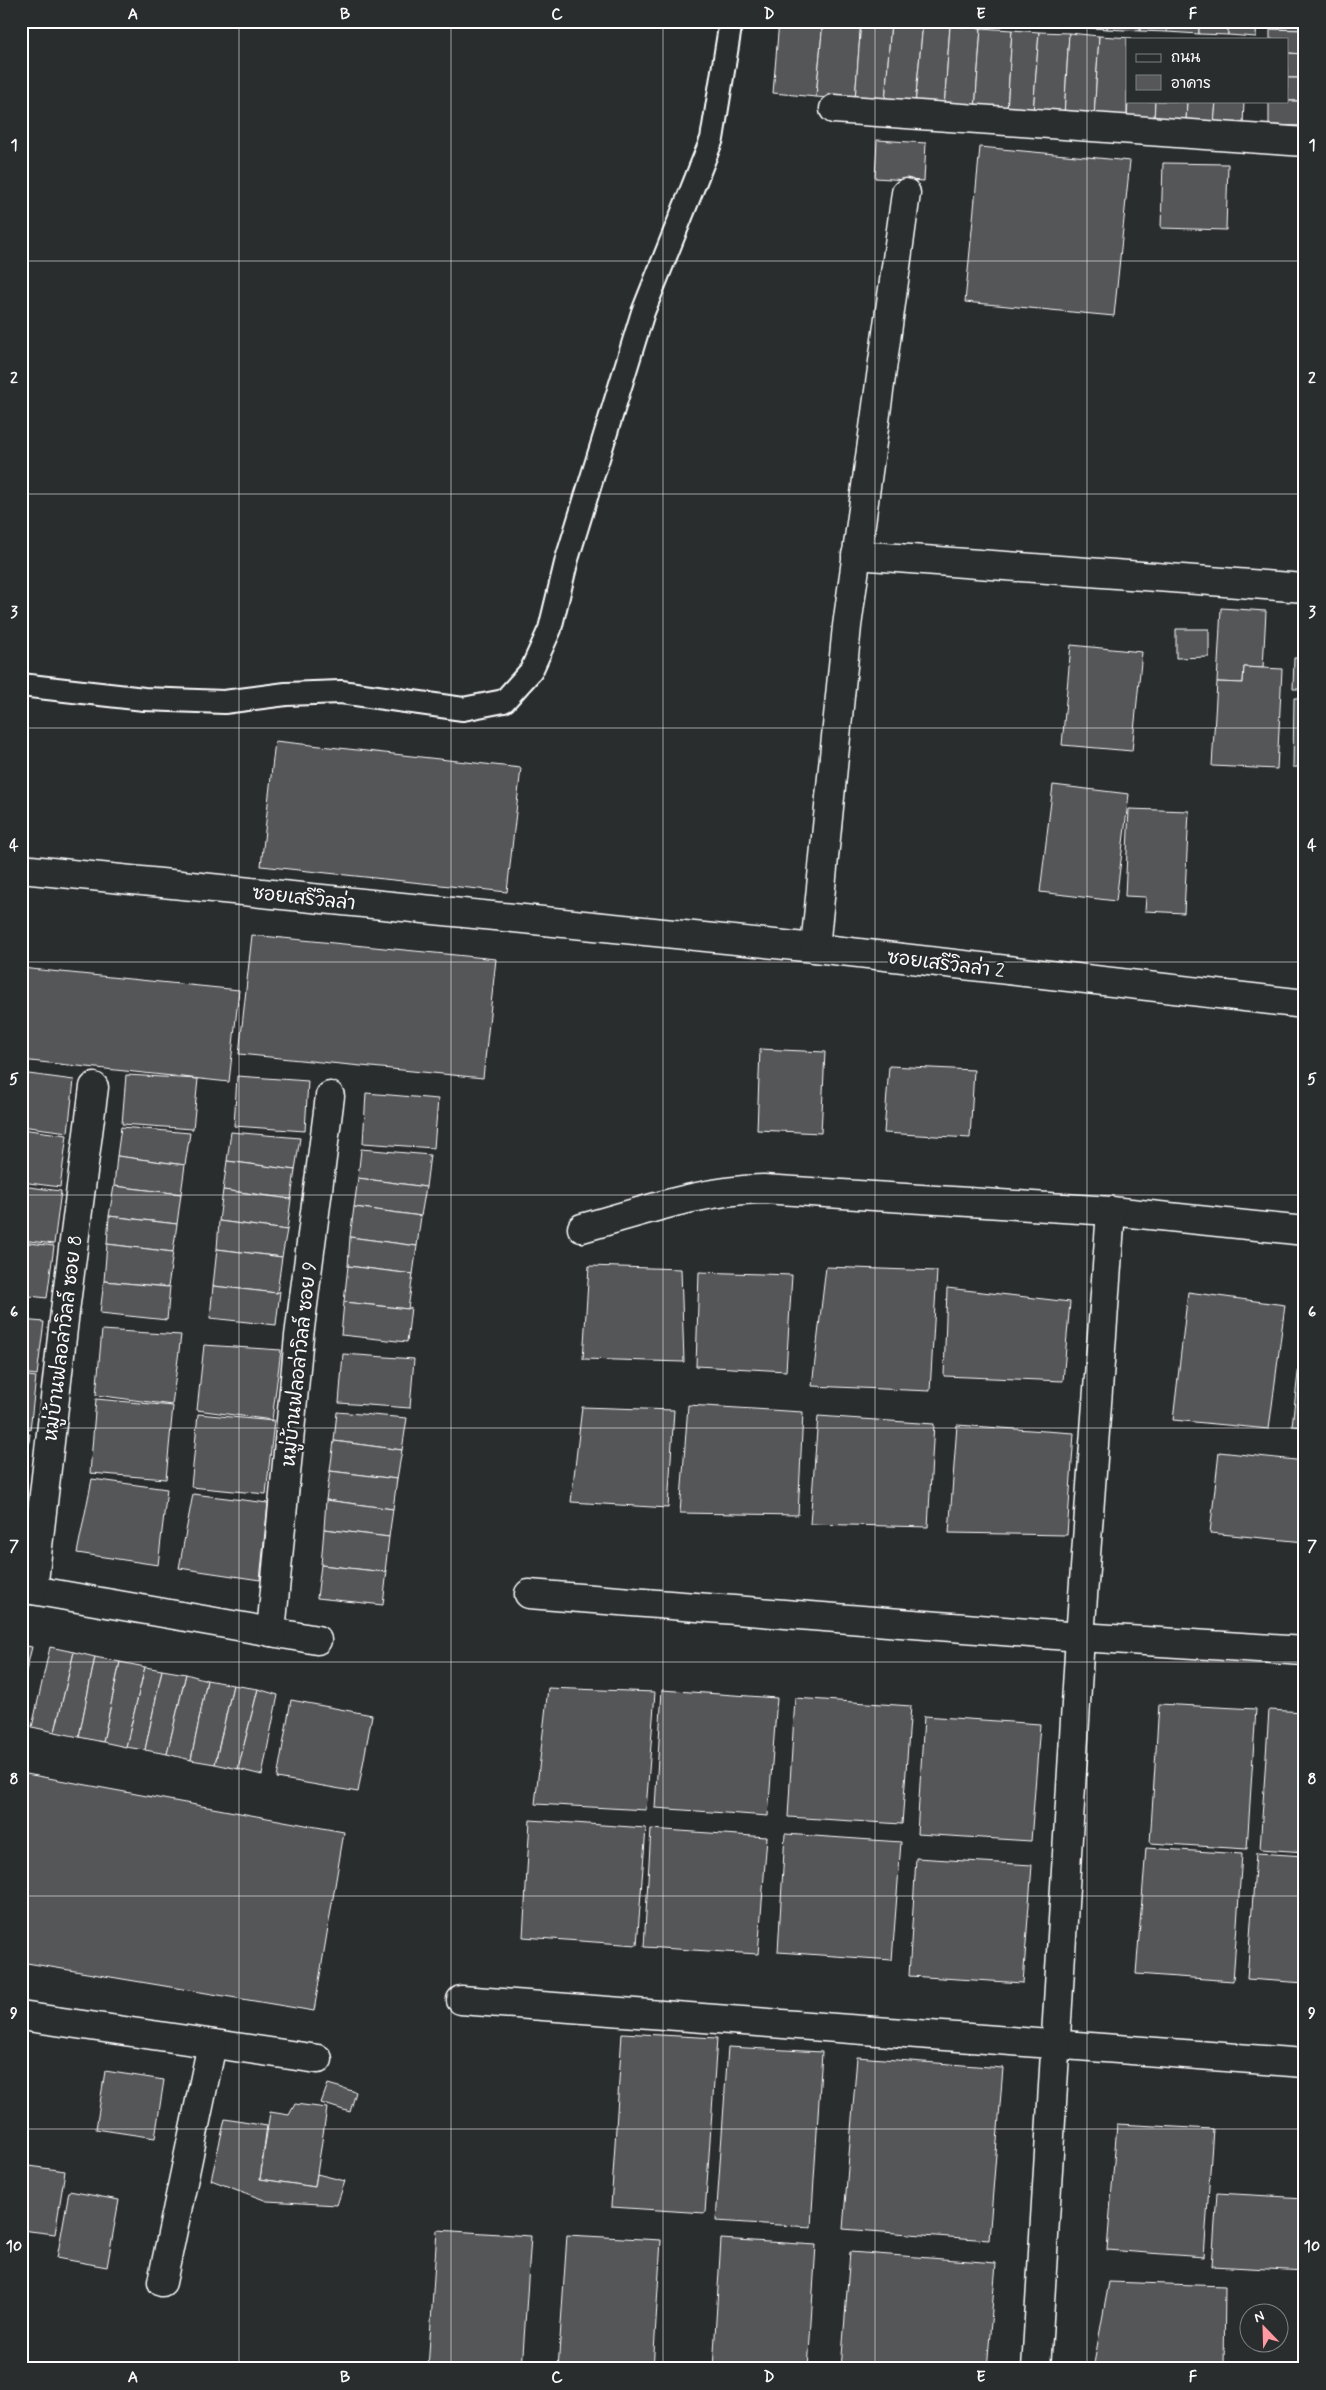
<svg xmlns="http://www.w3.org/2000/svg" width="1326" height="2390" font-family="Mynerve,'Playpen Sans Thai',sans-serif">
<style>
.building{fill:#555758;stroke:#fff}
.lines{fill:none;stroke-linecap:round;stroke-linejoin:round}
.lane-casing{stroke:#fff;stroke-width:26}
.street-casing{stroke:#fff;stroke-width:31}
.lane{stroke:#2a2d2e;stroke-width:22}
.street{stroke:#2a2d2e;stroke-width:28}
.grid{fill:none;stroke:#fff;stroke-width:1;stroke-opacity:0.55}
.labels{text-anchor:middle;stroke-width:4.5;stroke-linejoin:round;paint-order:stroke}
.street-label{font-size:19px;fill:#fff;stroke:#2a2d2e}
.neatline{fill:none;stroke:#fff;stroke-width:2}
.grid-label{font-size:16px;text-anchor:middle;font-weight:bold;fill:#fff}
</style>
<rect width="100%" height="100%" fill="#2a2d2e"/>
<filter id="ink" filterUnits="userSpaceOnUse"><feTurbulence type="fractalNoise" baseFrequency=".02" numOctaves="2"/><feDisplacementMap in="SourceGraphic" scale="10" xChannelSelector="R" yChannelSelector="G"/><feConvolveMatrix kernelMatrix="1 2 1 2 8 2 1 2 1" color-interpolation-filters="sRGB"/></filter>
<g filter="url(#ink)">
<g class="building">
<polygon points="779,21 823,21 816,97 773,93"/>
<polygon points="823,21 861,21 855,100 816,97"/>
<polygon points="861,21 891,22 885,103 855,100"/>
<polygon points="993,21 1020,21 1020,23"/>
<polygon points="1020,21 1047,21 1046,25 1020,23"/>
<polygon points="1047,21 1077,21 1077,27 1046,25"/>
<polygon points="1077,21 1108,21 1107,29 1077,27"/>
<polygon points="1108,21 1141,21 1140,31 1107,29"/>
<polygon points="1141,21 1167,21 1167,32 1140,31"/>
<polygon points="1167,21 1199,21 1199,34 1167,32"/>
<polygon points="1199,21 1228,21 1228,35 1199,34"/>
<polygon points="1228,21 1257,21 1256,37 1228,35"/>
<polygon points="1270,21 1305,21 1305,30 1270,29"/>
<polygon points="891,22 923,23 915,105 885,103"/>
<polygon points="923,23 950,26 944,109 915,105"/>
<polygon points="950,26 981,28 975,111 944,109"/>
<polygon points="981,28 1012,30 1007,112 975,111"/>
<polygon points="1270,29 1305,30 1305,54 1287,53 1287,39 1270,39"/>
<polygon points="1012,30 1039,32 1033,114 1007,112"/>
<polygon points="1039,32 1069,33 1064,116 1033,114"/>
<polygon points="1069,33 1099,36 1094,118 1064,116"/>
<polygon points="1099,36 1132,38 1127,39 1127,120 1094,118"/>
<polygon points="1287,53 1305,54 1305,78 1287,78"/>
<rect x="1287" y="78" width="18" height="23"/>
<polygon points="1128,101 1155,101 1154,121 1127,120"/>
<polygon points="1155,101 1187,101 1186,123 1154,121"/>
<polygon points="1187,101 1216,101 1214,125 1186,123"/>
<polygon points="1216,101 1244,101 1243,126 1214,125"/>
<polygon points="1269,101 1305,101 1305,126 1269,125"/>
<polygon points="877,140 926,143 924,181 875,178"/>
<polygon points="980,147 1130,161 1114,316 965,302"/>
<polygon points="1163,163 1228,164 1226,230 1161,228"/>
<polygon points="1221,608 1266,611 1263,668 1244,667 1243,683 1217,682"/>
<polygon points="1176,629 1209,629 1209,657 1176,658"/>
<polygon points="1071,645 1142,652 1132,751 1062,745"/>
<polygon points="1294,658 1305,658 1305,689 1293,689"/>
<polygon points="1244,667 1282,669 1277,769 1212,766 1217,682 1243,683"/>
<polygon points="1294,698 1305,698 1305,767 1293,767"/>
<polygon points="275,741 521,768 507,892 261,866"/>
<polygon points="1053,785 1129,794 1116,901 1040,892"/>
<polygon points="1129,809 1189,811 1184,913 1145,911 1146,897 1125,896"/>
<polygon points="252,935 496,959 483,1078 239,1054"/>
<polygon points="21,968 239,990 229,1082 21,1060"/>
<polygon points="760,1049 825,1052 821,1133 757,1130"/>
<polygon points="889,1066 974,1070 970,1138 884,1133"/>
<polygon points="21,1073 74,1080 68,1132 21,1126"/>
<polygon points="126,1075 198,1079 193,1129 122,1124"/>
<polygon points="237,1076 308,1081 305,1131 234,1126"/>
<polygon points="366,1093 438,1099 434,1148 363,1143"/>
<polygon points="121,1127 190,1133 185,1165 117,1156"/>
<polygon points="21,1129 67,1135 60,1187 21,1182"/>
<polygon points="231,1132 300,1138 295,1170 227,1161"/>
<polygon points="361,1149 430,1155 426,1187 358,1178"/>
<polygon points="117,1156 185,1165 181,1194 114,1186"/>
<polygon points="227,1161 295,1170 291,1199 223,1190"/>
<polygon points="358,1178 426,1187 421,1216 354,1207"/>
<polygon points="21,1186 61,1191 54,1244 21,1240"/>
<polygon points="114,1186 181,1194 177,1224 109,1216"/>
<polygon points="223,1190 291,1199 287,1230 219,1221"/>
<polygon points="354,1207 421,1216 417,1246 350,1237"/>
<polygon points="109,1216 177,1224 173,1252 107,1244"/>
<polygon points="219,1221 287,1230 282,1257 217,1249"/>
<polygon points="350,1237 417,1246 413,1274 348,1266"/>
<polygon points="21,1242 54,1246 47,1298 21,1295"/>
<polygon points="107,1244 173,1252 168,1287 104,1281"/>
<polygon points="217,1249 282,1257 277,1293 213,1286"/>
<polygon points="348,1266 413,1274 408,1309 344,1302"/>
<polygon points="589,1266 681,1269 684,1362 583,1359"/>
<polygon points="826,1267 937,1271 930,1391 812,1386"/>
<polygon points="699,1272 792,1275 786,1371 696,1366"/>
<polygon points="104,1281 168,1287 170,1286 167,1320 100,1313"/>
<polygon points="213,1286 277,1293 280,1291 276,1325 210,1318"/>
<polygon points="947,1288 1070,1302 1063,1381 944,1376"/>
<polygon points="1188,1292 1285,1305 1269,1429 1173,1420"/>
<polygon points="344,1302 408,1309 411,1307 407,1342 341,1335"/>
<polygon points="1305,1312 1305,1427 1292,1426"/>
<polygon points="21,1320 44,1322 37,1375 21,1373"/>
<polygon points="102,1330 181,1335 172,1405 96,1395"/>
<polygon points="204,1345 281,1350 272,1420 197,1410"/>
<polygon points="343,1354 414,1359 410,1408 339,1403"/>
<polygon points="21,1375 36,1377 30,1430 21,1428"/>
<polygon points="96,1399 173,1406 166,1479 90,1473"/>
<polygon points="688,1405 803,1412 798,1515 680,1513"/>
<polygon points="582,1407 674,1410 668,1508 571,1502"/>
<polygon points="337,1412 407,1418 402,1450 334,1441"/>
<polygon points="198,1414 274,1421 266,1494 191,1487"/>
<polygon points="818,1416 934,1424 928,1527 810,1524"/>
<polygon points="957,1425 1074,1433 1067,1535 949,1533"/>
<polygon points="21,1433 30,1434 23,1486 21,1486"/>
<polygon points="334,1441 402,1450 397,1479 330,1471"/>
<polygon points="1219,1452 1305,1461 1305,1542 1210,1533"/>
<polygon points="330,1471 397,1479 393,1509 326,1500"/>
<polygon points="92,1479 167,1489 158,1565 77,1553"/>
<polygon points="193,1494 268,1503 260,1580 179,1568"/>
<polygon points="326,1500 393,1509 389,1537 324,1529"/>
<polygon points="324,1529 389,1537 385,1572 321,1565"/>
<polygon points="321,1565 385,1572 387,1570 383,1605 317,1598"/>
<polygon points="21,1645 32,1647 21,1691"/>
<polygon points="50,1647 74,1652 55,1732 32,1727"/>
<polygon points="74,1652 95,1657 79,1737 55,1732"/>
<polygon points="95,1657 120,1662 103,1742 79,1737"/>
<polygon points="120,1662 145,1667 126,1747 103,1742"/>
<polygon points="145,1667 162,1670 145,1750 126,1747"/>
<polygon points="162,1670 186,1674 167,1754 145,1750"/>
<polygon points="186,1674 207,1680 191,1760 167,1754"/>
<polygon points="207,1680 233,1685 215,1764 191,1760"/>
<polygon points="233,1685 258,1689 238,1769 215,1764"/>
<polygon points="548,1688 655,1692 646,1810 535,1804"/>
<polygon points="258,1689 278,1695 262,1775 238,1769"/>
<polygon points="662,1690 777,1698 768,1816 655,1808"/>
<polygon points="795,1698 911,1706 902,1824 788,1817"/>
<polygon points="291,1700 372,1715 358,1792 277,1778"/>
<polygon points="1159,1704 1256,1709 1247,1849 1150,1843"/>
<polygon points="1269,1710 1305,1712 1305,1852 1260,1849"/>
<polygon points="924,1716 1040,1724 1031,1841 917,1834"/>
<polygon points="21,1773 344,1832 314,2011 21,1962"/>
<polygon points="530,1820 646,1828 637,1945 523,1937"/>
<polygon points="651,1829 767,1837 758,1954 644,1947"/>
<polygon points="785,1834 901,1842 892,1960 778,1952"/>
<polygon points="1146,1848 1242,1854 1233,1981 1136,1974"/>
<polygon points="1256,1853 1305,1856 1305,1983 1247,1979"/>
<polygon points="916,1858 1032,1865 1023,1983 909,1976"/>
<polygon points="622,2033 717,2038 705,2213 611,2207"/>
<polygon points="728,2047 822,2052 811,2227 716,2221"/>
<polygon points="857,2057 1003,2068 989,2240 843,2229"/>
<polygon points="105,2071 164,2080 155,2138 96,2129"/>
<polygon points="328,2084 356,2092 350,2112 321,2103"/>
<polygon points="295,2104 327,2108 315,2187 260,2179 270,2112 289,2115"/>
<polygon points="225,2119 267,2126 260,2179 315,2187 317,2174 345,2181 337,2205 267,2201 211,2180"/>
<polygon points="1117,2124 1213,2129 1204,2257 1107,2250"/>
<polygon points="21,2165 65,2171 55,2234 21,2230"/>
<polygon points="69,2191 119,2200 107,2267 57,2258"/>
<polygon points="1217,2193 1305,2198 1305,2271 1212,2266"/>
<polygon points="437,2230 531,2236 522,2369 428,2369"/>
<polygon points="567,2235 661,2240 653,2369 558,2369"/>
<polygon points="721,2239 816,2245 808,2369 713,2369"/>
<polygon points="850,2252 996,2263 987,2369 841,2369"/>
<polygon points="1109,2282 1225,2286 1224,2369 1093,2369"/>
</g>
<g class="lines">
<defs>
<polyline id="lane" points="21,685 144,699 224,702 286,694 341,692 463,709 504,701 531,671 550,629 567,559 643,312 712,139 731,21"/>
<g id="street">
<polyline points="834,109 1305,142"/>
<polyline points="856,555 1305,588"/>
<polyline points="21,869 815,948 1305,1004"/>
<polyline points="815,948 847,626 906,193"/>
<path d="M582,1228c59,-16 119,-38 181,-39l348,22 194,20"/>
<polyline points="21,1588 317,1640"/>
<polyline points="33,1590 65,1311 94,1087"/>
<polyline points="529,1594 1080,1637 1305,1651"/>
<polyline points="271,1632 299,1336 330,1096"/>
<polyline points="461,2000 1305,2063"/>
<polyline points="21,2016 318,2059"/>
<polyline points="162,2282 212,2044"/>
<polyline points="1036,2369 1080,1637 1111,1211"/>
</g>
</defs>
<use href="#lane" class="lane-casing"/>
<use href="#street" class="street-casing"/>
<use href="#lane" class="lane"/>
<use href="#street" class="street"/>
</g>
</g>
<path class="grid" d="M239,21v2348M451,21v2348M663,21v2348M875,21v2348M1087,21v2348M21,261h1284M21,494h1284M21,728h1284M21,962h1284M21,1195h1284M21,1428h1284M21,1662h1284M21,1896h1284M21,2129h1284"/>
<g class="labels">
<g class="street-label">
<text transform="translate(304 897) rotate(6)" y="7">ซอยเสรีวิลล่า</text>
<text transform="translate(946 963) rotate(7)" y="7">ซอยเสรีวิลล่า 2</text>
<text transform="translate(62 1338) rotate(-83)" y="7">หมู่บ้านฟลอล่าวิลล์ ซอย 8</text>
<text transform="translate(298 1364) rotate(-84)" y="7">หมู่บ้านฟลอล่าวิลล์ ซอย 9</text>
</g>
</g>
<rect width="1326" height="2390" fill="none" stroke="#2a2d2e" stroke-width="55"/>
<rect x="1126" y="38" width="162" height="65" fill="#2a2d2e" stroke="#7f8182"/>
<rect x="1136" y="54" width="25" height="8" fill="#2a2d2e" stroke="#7f8182"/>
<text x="1171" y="62" font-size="15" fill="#ffffff">ถนน</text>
<rect x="1136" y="75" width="25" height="15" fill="#555758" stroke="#7f8182"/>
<text x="1171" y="88" font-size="15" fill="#ffffff">อาคาร</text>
<g transform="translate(1264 2328) rotate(337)"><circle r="24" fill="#2a2d2e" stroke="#7f8182"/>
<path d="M0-4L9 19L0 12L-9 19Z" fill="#ff9aa2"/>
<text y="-8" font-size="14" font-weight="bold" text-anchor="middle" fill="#ffffff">N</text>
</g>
<rect x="28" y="28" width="1270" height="2334" class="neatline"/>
<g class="grid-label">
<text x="133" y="19">A</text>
<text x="345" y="19">B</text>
<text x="557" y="19">C</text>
<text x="769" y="19">D</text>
<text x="981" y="19">E</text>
<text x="1193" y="19">F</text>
<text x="14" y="150">1</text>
<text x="1312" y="150">1</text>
<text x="14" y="383">2</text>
<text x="1312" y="383">2</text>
<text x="14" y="617">3</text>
<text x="1312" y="617">3</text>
<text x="14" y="850">4</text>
<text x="1312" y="850">4</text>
<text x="14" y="1084">5</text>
<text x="1312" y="1084">5</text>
<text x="14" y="1317">6</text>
<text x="1312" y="1317">6</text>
<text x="14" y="1551">7</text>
<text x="1312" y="1551">7</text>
<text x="14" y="1784">8</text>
<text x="1312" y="1784">8</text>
<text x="14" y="2018">9</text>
<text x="1312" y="2018">9</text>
<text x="14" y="2251">10</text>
<text x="1312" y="2251">10</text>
<text x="133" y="2382">A</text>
<text x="345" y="2382">B</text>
<text x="557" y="2382">C</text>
<text x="769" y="2382">D</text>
<text x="981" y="2382">E</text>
<text x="1193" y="2382">F</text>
</g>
</svg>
